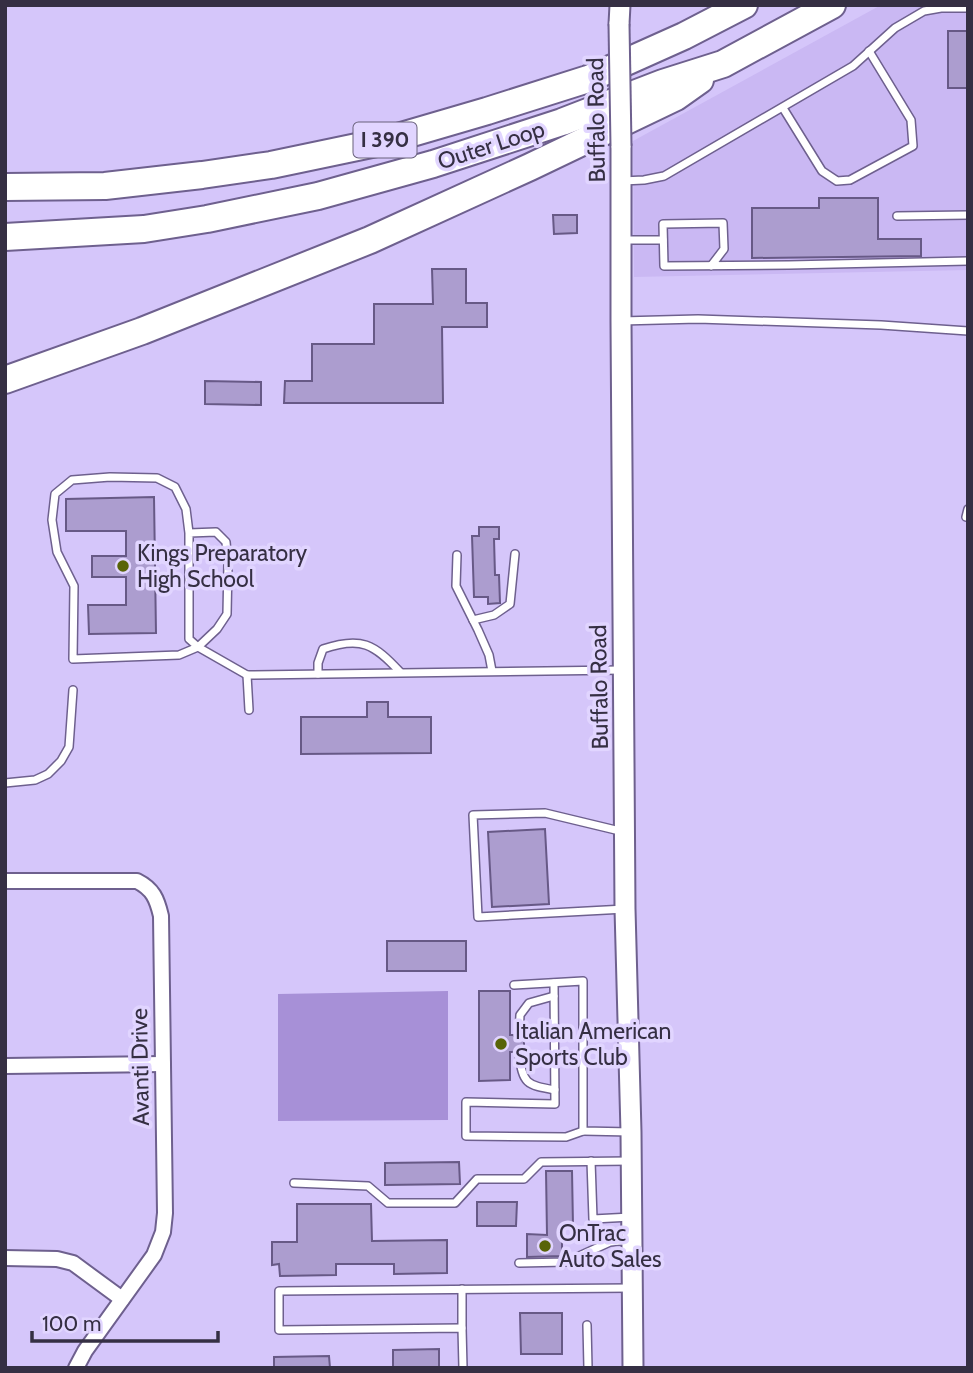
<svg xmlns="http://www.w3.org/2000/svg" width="973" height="1373" font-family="Cabin,sans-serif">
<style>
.built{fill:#cab8f3}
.green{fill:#a790d7}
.building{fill:#ac9dcf;stroke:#675986;stroke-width:2}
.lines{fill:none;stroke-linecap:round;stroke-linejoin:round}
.lane-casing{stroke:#6e608e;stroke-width:10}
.street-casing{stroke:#6e608e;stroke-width:18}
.secondary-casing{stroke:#6e608e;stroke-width:23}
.highway-casing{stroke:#6e608e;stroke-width:30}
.lane{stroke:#fff;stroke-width:7}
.street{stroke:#fff;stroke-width:14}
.secondary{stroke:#fff;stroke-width:19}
.highway{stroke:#fff;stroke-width:26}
.secondary-bridge-casing{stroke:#6e608e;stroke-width:23;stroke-linecap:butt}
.secondary-bridge{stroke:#fff;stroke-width:19}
.poi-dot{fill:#586408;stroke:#e1d5ff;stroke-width:2.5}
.labels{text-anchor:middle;stroke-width:7;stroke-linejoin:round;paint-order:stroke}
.shield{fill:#e1d5ff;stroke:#69617b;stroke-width:2}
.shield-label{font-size:21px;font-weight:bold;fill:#352f43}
.street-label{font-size:23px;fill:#352f43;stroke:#e1d5ff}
.poi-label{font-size:23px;fill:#352f43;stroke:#e1d5ff;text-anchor:start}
</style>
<rect width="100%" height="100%" fill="#d5c6fa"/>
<polygon class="built" points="881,5 968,5 968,270 634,277 633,141"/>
<polygon class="green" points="448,991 448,1120 278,1121 278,994"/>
<g class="building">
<rect x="948" y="31" width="20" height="57"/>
<polygon points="819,198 878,198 878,239 921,239 921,256 752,258 752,208 819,208"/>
<polygon points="553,215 577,215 577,233 554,234"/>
<polygon points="432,269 466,269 466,303 487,303 487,327 442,327 443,403 284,403 285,381 312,381 312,344 374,344 374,304 433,304"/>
<polygon points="205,381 261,382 261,405 205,404"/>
<polygon points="154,497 156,633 89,634 88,605 126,605 126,577 92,577 92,556 126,556 126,531 66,531 66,499"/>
<polygon points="479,527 499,527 499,539 494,539 495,575 499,575 500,603 488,604 488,597 474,597 472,536 479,536"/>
<polygon points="367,702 388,702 388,717 431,717 431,753 301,754 301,717 367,717"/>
<polygon points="545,829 549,904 492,907 488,832"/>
<rect x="387" y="941" width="79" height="30"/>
<polygon points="479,991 510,991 510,1035 513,1035 518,1040 524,1038 524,1050 517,1048 513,1052 510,1052 510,1080 479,1081"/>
<polygon points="459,1162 460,1184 385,1185 385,1163"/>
<polygon points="546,1171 572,1171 573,1226 562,1226 562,1256 527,1257 527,1234 547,1235"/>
<polygon points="477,1202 517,1202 516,1226 477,1226"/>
<polygon points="297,1204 371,1204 372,1241 447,1240 447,1273 394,1274 394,1264 336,1264 336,1275 280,1276 279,1264 272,1265 272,1242 297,1242"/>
<polygon points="520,1313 562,1313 562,1354 521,1354"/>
<polygon points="439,1349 439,1368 393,1368 393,1350"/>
<polygon points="329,1356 330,1368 274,1368 274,1357"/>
</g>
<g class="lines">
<defs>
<g id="lane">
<polyline points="783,108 822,171 837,181 850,180 913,146 911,120 869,51"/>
<polyline points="622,181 644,180 664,176 853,66 895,28 924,11 941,8 968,8"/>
<polyline points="897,216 968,215"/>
<polyline points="622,240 663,240"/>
<polyline points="711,266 724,249 723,223 663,224 664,266 789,265 968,261"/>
<polyline points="621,321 698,319 881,325 968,331"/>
<polyline points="968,509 966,517 968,516"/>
<polyline points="189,533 216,532 226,542 228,564 227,614 217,629 198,647 179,655 73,659 74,586 57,552 52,520 55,494 72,480 110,477 157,478 175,487 186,509 189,533 189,639 198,647 247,675 622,670"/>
<polyline points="457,555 456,586 478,630 489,655 492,671"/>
<polyline points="473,620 494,615 510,604 515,554"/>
<path d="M318,674v-11l5,-14c38,-13 51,-5 77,23"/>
<polyline points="247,675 249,710"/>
<polyline points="5,783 35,780 48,774 61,761 69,747 73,690"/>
<polyline points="624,832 545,813 473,815 478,917 625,909"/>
<polyline points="554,983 555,1104 466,1102 466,1136 566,1137 583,1131"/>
<polyline points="514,985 583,981 583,1131 631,1132"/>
<polyline points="519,1034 520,1015 529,1003 554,996"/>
<path d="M519,1054c4,30 7,31 36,36"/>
<polyline points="591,1161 593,1219 631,1217"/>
<polyline points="294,1183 368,1186 388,1203 455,1203 477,1179 524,1179 541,1162 631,1161"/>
<polyline points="519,1263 566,1262 610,1242 631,1240"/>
<polyline points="462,1289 462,1328"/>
<polyline points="587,1325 588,1368"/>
<polyline points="463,1368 462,1328 279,1330 279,1291 632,1288"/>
</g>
<g id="street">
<path d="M5,881h132c16,8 20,18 24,35l4,297 -2,19 -9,23 -69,96 -9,17"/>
<polyline points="5,1066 163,1064"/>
<polyline points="5,1258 57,1259 73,1263 122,1299"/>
</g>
<g id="secondary">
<polyline points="619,24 620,5"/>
<polyline points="621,146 621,321 625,909 631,1132 633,1368"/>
</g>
<g id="highway">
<polyline points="5,187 105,186 202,175 271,165 381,142 487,111 588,79 684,36 744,5"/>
<polyline points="5,237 144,229 207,219 318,196 433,164 562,122 663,83 723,64 832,5"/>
<polyline points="5,380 142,331 370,240 530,167 676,97 700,80"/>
</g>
</defs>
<use href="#lane" class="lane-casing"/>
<use href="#street" class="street-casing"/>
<use href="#secondary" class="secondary-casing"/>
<use href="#highway" class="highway-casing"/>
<use href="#lane" class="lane"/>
<use href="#street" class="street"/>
<use href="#secondary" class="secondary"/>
<use href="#highway" class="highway"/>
<defs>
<polyline id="secondary-bridge" points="619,24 621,146"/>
</defs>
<use href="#secondary-bridge" class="secondary-bridge-casing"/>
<use href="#secondary-bridge" class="secondary-bridge"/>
</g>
<g class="poi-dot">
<circle cx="123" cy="566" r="7"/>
<circle cx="501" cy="1044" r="7"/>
<circle cx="545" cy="1246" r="7"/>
</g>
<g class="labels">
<rect class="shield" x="353.5" y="122.5" width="63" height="35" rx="5"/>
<g class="shield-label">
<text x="385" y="147">I 390</text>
</g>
<g class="street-label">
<text transform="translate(596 120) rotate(-91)" y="8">Buffalo Road</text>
<text transform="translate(491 145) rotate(-18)" y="8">Outer Loop</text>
<text transform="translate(599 687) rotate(-91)" y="8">Buffalo Road</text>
<text transform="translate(140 1067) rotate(-91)" y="8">Avanti Drive</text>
</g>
<g class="poi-label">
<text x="137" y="561">Kings Preparatory<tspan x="137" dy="26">High School</tspan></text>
<text x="515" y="1039">Italian American<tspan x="515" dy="26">Sports Club</tspan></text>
<text x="559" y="1241">OnTrac<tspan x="559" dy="26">Auto Sales</tspan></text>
</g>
</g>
<rect width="973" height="1373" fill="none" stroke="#352f43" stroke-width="14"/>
<path d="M32 1331v10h186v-10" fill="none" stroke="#352f43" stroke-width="3.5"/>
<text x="42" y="1331" font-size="21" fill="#352f43" stroke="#e1d5ff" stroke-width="5" paint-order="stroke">100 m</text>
</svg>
